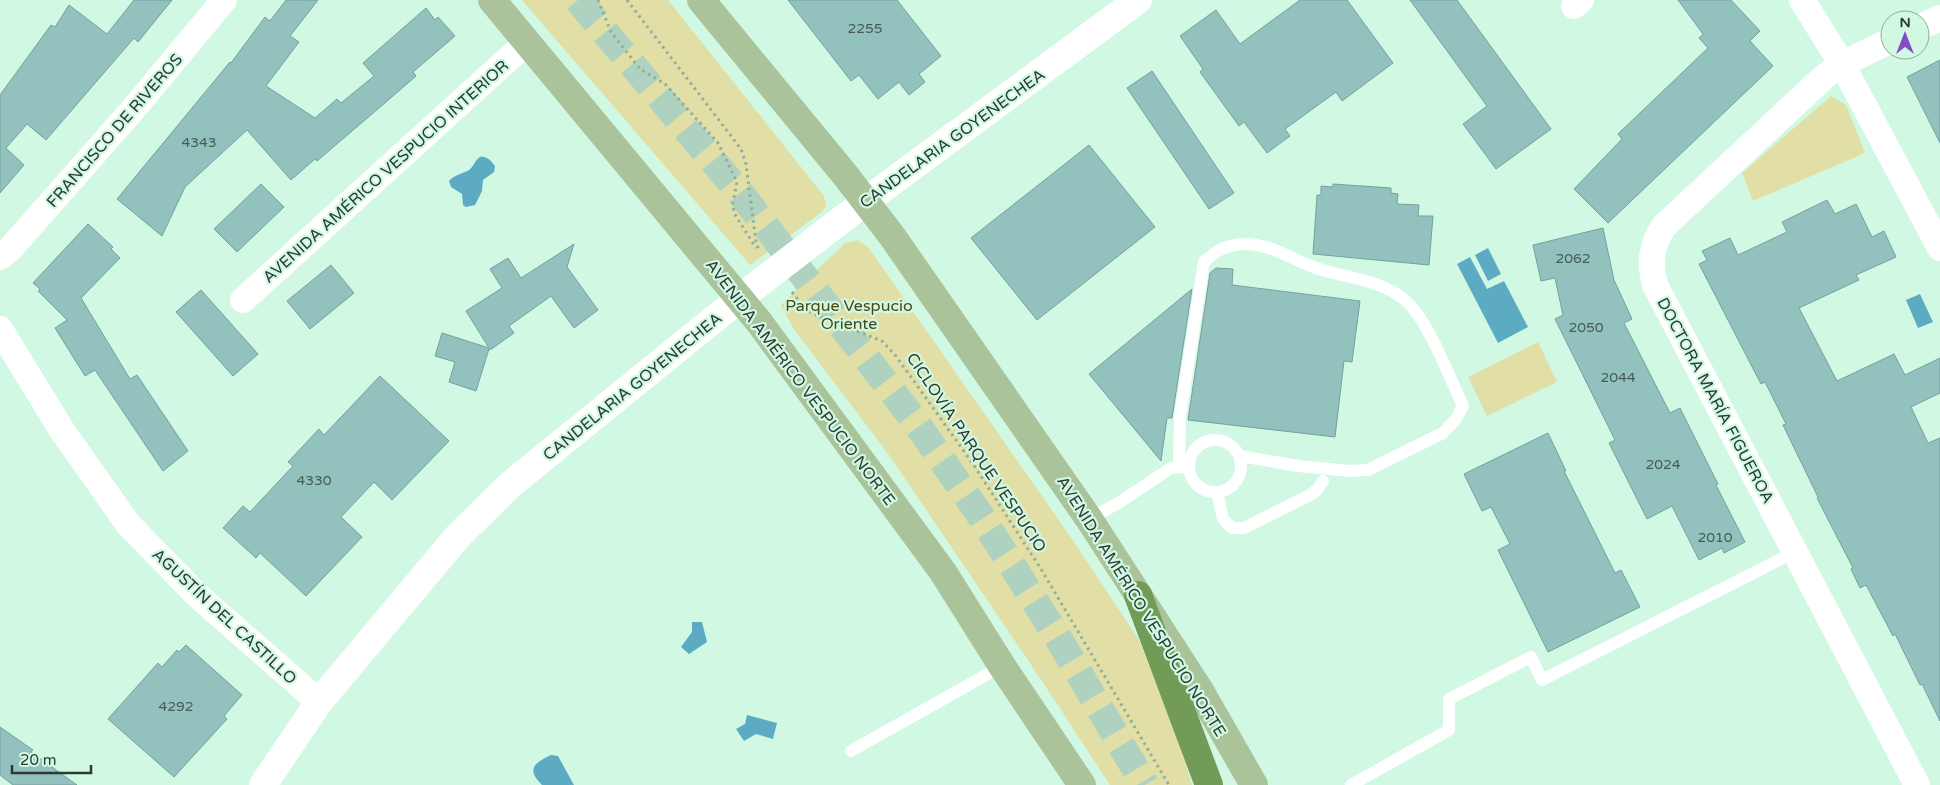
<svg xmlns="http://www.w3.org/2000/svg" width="1940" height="785" font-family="'Varela Round',sans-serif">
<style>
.green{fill:#e1dfa5}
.water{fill:#5cabc2}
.building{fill:#93c2be;stroke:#73a19e}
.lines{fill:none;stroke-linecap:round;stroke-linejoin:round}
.motorway-tunnel{stroke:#afd2c0;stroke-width:28;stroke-dasharray:28 14;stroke-linecap:butt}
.path{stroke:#90ae9e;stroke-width:3;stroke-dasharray:2.5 4;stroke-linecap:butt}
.service{stroke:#fff;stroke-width:12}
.minor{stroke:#fff;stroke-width:26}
.tertiary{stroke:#fff;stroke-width:28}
.primary{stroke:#aac39a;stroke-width:28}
.motorway{stroke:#719b56;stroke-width:28}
.labels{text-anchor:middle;stroke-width:4.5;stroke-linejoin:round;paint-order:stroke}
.number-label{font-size:14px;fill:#455c55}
.street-label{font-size:16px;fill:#2b3a32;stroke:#d0f8e3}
.park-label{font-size:16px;fill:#4a4716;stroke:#d0f8e3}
</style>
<rect width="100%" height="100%" fill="#d0f8e3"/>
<g class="green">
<polygon points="522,0 668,0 824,196 826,206 823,211 750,265"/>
<polygon points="1831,96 1846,105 1865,153 1753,201 1742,173"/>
<polygon points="858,240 868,247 1072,539 1139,640 1177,736 1192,785 1110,785 1042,681 889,455 793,328 781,305 845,243"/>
<polygon points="1538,342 1557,382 1487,416 1468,377"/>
</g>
<g class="water">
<path d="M480,157c7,-1 11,4 15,9l-1,6 -11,8 -1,11 -7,14 -9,2 -3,-2 -1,-11 -11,-7 -2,-6c5,-6 13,-7 20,-11 5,-4 6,-10 11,-13z"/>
<polygon points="1488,248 1501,274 1488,281 1475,255"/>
<polygon points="1470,257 1487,289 1504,281 1528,327 1498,343 1457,264"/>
<polygon points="1920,294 1933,322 1918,328 1906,300"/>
<polygon points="692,622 702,622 707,642 689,654 681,647 692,632"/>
<polygon points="747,715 777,723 773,739 756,734 744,741 736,729 745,724"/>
<path d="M551,755l7,1 16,29h-32c-16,-16 -8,-22 9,-30z"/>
</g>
<g class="building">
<polygon points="134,0 172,0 138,42 134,38 46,140 27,124 6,148 24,165 0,193 0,95 51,25 55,27 69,5 107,34"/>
<polygon points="286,0 318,0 290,36 299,42 266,86 315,118 337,99 341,103 374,76 363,63 426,8 435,20 438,17 455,36 413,72 416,76 393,96 317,161 315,159 291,180 247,130 185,187 162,236 117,199 230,62 231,63 265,17 270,21"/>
<polygon points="788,0 897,0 941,56 919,74 925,82 909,95 899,82 878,99 859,75 851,81"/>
<polygon points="1300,0 1347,0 1393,63 1342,101 1336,92 1285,129 1290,136 1267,153 1244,122 1239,126 1200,72 1203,69 1180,36 1216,10 1240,44"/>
<polygon points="1410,0 1457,0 1551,129 1496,169 1463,124 1487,106"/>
<polygon points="1678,0 1731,0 1760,31 1750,41 1773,66 1608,223 1574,189 1622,139 1618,134 1708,48 1699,38 1703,34"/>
<polygon points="1940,60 1940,143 1907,77"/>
<polygon points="1152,71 1234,193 1209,209 1127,88"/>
<polygon points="1089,145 1155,227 1037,320 971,238"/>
<polygon points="261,184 284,207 237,252 214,229"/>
<polygon points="1333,184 1391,188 1391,193 1398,194 1397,204 1419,205 1418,216 1433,216 1429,265 1313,254 1317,195 1321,195 1321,186 1333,187"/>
<polygon points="1827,200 1835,214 1856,204 1872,237 1884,231 1896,257 1856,275 1859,280 1799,308 1837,381 1894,354 1905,375 1940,358 1940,393 1911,407 1928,443 1940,438 1940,721 1922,684 1920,685 1895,634 1893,636 1866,585 1860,588 1851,569 1853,568 1817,498 1818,497 1783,425 1786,424 1765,382 1761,384 1699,264 1707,260 1702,251 1730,238 1738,255 1787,232 1782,222"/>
<polygon points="88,224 113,247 111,249 120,258 81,298 130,379 137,375 188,451 163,471 95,370 85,376 55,328 67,320 38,291 40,289 33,283"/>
<polygon points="1603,228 1614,280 1632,319 1624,323 1670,413 1680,408 1718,484 1716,485 1745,542 1724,553 1722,548 1699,560 1672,506 1647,519 1609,443 1615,440 1555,319 1563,315 1555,278 1541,281 1533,245"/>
<polygon points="574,244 567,267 598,310 574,328 551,296 509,326 514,333 490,350 489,349 476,391 449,382 455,362 435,356 442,333 489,348 466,311 502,288 490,269 508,258 521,278"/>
<polygon points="331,265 354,293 310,329 287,301"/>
<polygon points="1216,268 1233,269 1232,285 1360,301 1352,362 1344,361 1335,437 1188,420 1210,273"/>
<polygon points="1192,289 1172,418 1167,418 1161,461 1089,374"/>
<polygon points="201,290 258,354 233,376 176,312"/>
<polygon points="380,376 449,441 392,500 374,482 341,517 362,537 306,596 260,553 256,558 223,528 243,506 250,512 293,466 288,462 319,429 324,435"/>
<polygon points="1548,433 1566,471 1564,471 1615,573 1621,570 1640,607 1548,652 1498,550 1510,544 1491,507 1482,511 1464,474"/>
<polygon points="186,645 242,695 224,716 227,719 174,777 108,719 158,663 162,667 177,650 179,652"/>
<polygon points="0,727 33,750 31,752 77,785 13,785 0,775"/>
</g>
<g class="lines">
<polyline class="motorway-tunnel" points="578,0 745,199 917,424 980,515 1057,636 1145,785"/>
<g class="path">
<polyline points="598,0 611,32 640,69 665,84 718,143 737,182 733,203 734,213 756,248"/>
<polyline points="627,0 741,149 746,164 756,242 759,250"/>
<polyline points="792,292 805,309 816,315 882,341 896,356 973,464 1041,569 1169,785"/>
</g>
<g class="service">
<circle cx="1215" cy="466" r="26"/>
<path d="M1179,467l1,-51 24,-154c13,-12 22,-17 40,-18 25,-1 49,16 72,24 29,10 64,11 89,32 23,20 44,76 58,106l-7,13 -13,14 -75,37 -18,1 -52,-5 -58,-10"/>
<polyline points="1217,492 1223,519 1232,528 1244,528 1310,495 1317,490 1323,481"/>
<polyline points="1089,519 1120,502 1171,468 1187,467"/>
<polyline points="851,751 1002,666"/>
<polyline points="1351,785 1449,730 1449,699 1531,657 1542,680 1795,552"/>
</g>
<g class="minor">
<polyline points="1802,0 1842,64 1940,248"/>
<polyline points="1574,6 1581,0"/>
<polyline points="1920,27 1940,18"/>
<path d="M1890,41l-48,23 -18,13 -160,149c-13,20 -15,36 -9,59l262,500"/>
<polyline points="0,257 11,248 136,106 224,0"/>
<polyline points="243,300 527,42"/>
<polyline points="0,329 61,429 128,524 197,595 319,702"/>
</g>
<polyline class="tertiary" points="263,785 319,702 458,536 510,485 740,298 866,201 1138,0"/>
<g class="primary">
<polyline points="492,0 759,322 943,572 1002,666 1082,785"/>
<polyline points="701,0 846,176 892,236 1089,519 1199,689 1254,785"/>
</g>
<polyline class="motorway" points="1138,595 1209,785"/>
</g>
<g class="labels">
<g class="number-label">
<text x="865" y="33">2255</text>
<text x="199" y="147">4343</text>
<text x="1573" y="263">2062</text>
<text x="1586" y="332">2050</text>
<text x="1618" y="382">2044</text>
<text x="1663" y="469">2024</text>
<text x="314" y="485">4330</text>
<text x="1715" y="542">2010</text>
<text x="176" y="711">4292</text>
</g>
<g class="street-label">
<text transform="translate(114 130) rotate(-49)" y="6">FRANCISCO DE RIVEROS</text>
<text transform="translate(952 138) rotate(-36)" y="6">CANDELARIA GOYENECHEA</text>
<text transform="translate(385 171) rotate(-42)" y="6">AVENIDA AMÉRICO VESPUCIO INTERIOR</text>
<text transform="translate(801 382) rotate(53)" y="6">AVENIDA AMÉRICO VESPUCIO NORTE</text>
<text transform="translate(632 386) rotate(-39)" y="6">CANDELARIA GOYENECHEA</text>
<text transform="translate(1716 400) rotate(62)" y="6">DOCTORA MARÍA FIGUEROA</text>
<text transform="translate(977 452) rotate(56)" y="6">CICLOVÍA PARQUE VESPUCIO</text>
<text transform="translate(1142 606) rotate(58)" y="6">AVENIDA AMÉRICO VESPUCIO NORTE</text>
<text transform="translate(225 616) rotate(43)" y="6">AGUSTÍN DEL CASTILLO</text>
</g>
<g class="park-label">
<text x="849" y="311">Parque Vespucio<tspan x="849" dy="18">Oriente</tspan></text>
</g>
</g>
<g transform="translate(1905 35)"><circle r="24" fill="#d0f8e3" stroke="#8eac9c"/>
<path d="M0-4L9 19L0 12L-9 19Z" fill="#854cc3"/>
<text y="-8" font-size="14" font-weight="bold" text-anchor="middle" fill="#2b3a32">N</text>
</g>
<path d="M12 765v8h79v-8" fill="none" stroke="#2b3a32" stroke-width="2.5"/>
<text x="20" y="765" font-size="15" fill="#2b3a32" stroke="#d0f8e3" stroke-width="4" paint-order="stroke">20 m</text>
</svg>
